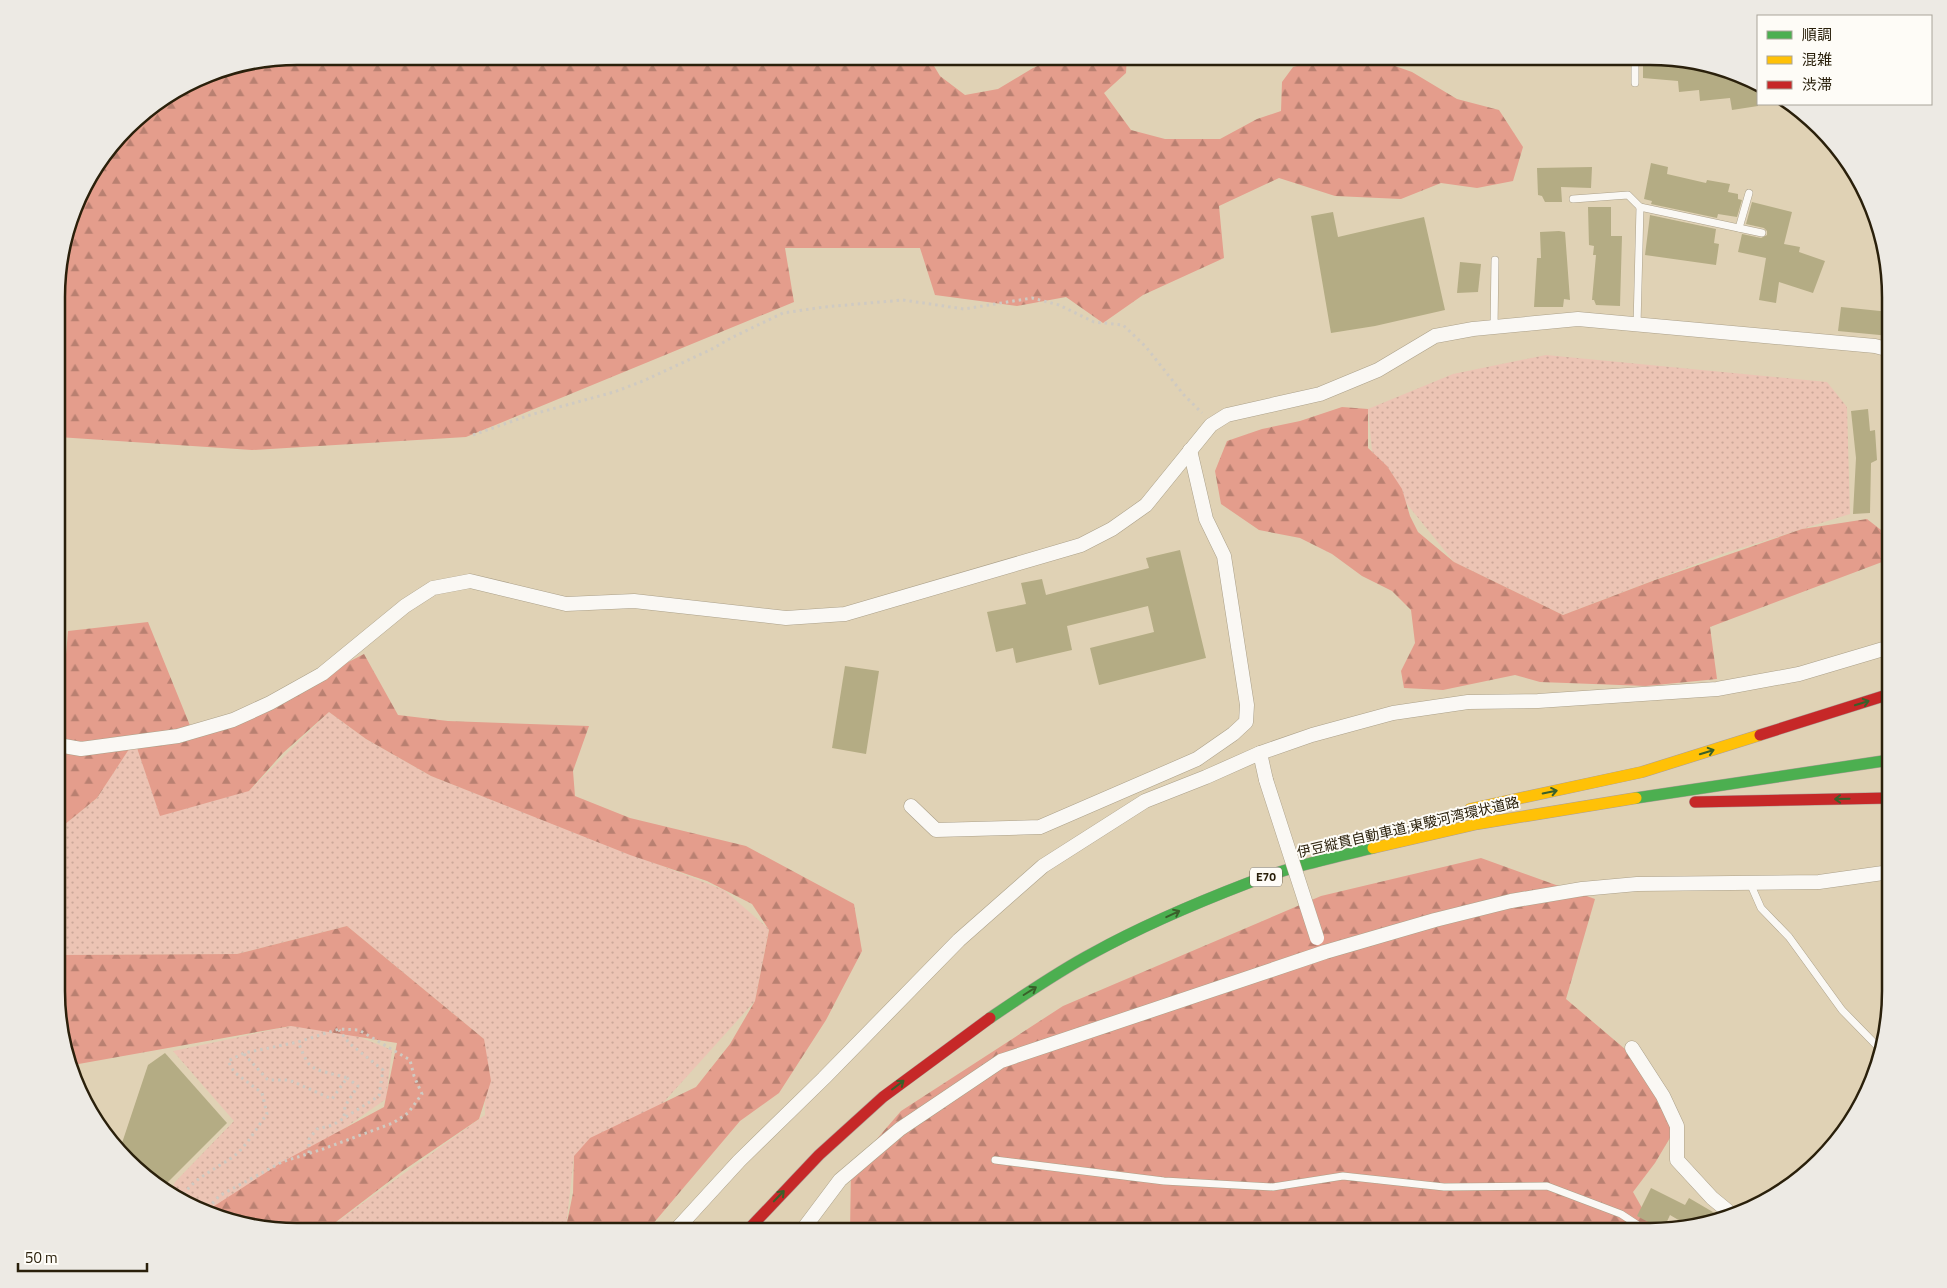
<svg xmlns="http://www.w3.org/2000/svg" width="1947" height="1288" font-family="'Titillium Web','Noto Sans JP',sans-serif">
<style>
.grass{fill:url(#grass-dots)}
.forest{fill:url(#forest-firs)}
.building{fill:#b4ac84}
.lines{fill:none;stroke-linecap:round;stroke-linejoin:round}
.lane-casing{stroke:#aba089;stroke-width:8}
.street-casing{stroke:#aba089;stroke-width:15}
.fast-casing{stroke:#ac9e97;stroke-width:12}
.slow-casing{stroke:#ac9e97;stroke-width:12}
.jam-casing{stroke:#ac9e97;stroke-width:12}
.path{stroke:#cfcac2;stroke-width:3;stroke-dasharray:2.5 4;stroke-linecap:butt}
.lane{stroke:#faf8f4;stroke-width:7}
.street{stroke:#faf8f4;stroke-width:14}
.fast{stroke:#4caf50;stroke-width:11}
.slow{stroke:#ffc107;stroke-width:11}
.jam{stroke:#c62828;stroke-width:11}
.street-bridge-casing{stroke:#aba089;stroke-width:15;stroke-linecap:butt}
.street-bridge{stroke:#faf8f4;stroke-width:14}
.oneway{stroke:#39602a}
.labels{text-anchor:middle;stroke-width:4;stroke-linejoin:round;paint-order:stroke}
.shield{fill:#fefcf7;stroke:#6a6252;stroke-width:1}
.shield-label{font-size:12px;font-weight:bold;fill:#2a200b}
.street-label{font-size:14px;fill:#2a200b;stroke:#fefcf7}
.rim{fill:none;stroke:#2a200b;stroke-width:2.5}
</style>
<defs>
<pattern id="grass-dots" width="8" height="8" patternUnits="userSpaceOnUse" patternTransform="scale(1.25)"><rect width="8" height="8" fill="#ecc4b4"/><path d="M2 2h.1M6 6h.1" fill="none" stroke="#cba899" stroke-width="1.8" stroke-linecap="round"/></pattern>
<pattern id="forest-firs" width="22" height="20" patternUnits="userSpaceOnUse" patternTransform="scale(1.25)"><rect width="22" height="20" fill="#e49d8c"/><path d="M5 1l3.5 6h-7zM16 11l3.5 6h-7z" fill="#b98071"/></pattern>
</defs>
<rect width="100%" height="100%" fill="#e0d2b5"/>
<g class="grass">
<polygon points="1546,355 1827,382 1847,407 1850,514 1722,554 1563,615 1454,562 1406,503 1372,451 1368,409 1453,374"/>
<polygon points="329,712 366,739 431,776 724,890 769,929 755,1001 662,1104 574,1156 566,1228 544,1232 323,1232 485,1115 484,1039 347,926 237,954 58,955 58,830 97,798 134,740 249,791"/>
<polygon points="291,1026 339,1029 392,1050 386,1099 217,1218 170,1195 175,1182 234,1121 173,1051"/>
</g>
<g class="forest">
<polygon points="297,56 526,56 533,60 542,56 928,56 940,76 965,95 998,89 1033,68 1059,56 1127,56 1126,73 1104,93 1131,130 1165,139 1220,139 1257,119 1281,111 1282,82 1293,67 1338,56 1367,56 1412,72 1457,99 1499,110 1523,147 1513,181 1477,188 1441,183 1401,199 1335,196 1279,178 1219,206 1224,258 1143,295 1103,323 1066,297 1017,306 935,295 920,248 785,248 794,302 466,437 252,450 58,437 58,266 81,190 138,116 205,74"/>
<polygon points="1342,407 1368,409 1368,448 1387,466 1402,489 1410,516 1418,532 1454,562 1563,615 1655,580 1802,529 1867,519 1890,537 1890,559 1710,627 1717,679 1646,686 1540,682 1515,675 1443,690 1404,688 1401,671 1415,643 1411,610 1392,591 1362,576 1332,554 1300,538 1259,530 1221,504 1215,471 1227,441 1262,429 1300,421"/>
<polygon points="148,622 191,728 135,740 97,798 58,830 58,748 68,631"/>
<polygon points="364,654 398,715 448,721 589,726 573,771 575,796 630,818 746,846 854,904 862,951 826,1020 779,1093 740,1121 646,1232 565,1232 573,1193 574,1156 590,1138 696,1087 730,1044 755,1001 769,930 752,904 707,881 630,855 431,776 366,739 329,712 283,753 249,791 160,816 135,742 261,707"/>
<polygon points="1481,858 1595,899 1566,999 1632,1055 1677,1126 1655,1163 1633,1192 1655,1231 850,1232 851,1169 901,1111 1063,1006 1321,896"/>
<polygon points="347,926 484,1039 491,1081 479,1119 404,1170 336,1222 319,1232 296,1232 220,1219 205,1212 282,1162 384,1107 397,1043 291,1026 73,1065 58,1022 58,955 237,954"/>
</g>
<g class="building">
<polygon points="1643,56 1727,69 1758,84 1758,106 1732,110 1730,98 1700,101 1699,90 1679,92 1678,81 1643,78"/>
<polygon points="1651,163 1668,167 1667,174 1706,183 1707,180 1730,184 1728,192 1738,194 1738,199 1742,200 1737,217 1718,214 1717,218 1651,204 1652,201 1644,199"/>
<polygon points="1592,167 1591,188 1561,187 1562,202 1545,202 1542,196 1538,195 1537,168"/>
<polygon points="1752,202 1792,212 1784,244 1800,247 1799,252 1825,261 1813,293 1779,282 1776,303 1759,300 1766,258 1738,252 1742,234 1761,238 1767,235 1767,231 1764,228 1746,224"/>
<polygon points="1588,207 1611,207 1611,236 1622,236 1620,306 1596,305 1594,300 1592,300 1596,255 1593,255 1594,246 1589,245"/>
<polygon points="1333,212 1338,237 1424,217 1445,310 1375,326 1331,333 1311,216"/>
<polygon points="1650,215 1716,229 1714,243 1719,244 1716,265 1645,255"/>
<polygon points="1559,231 1565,232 1570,300 1564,299 1563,307 1534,307 1537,258 1541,258 1540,232"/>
<polygon points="1460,262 1481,264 1478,292 1457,293"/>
<polygon points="1841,307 1890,312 1890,336 1838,331"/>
<polygon points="1868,409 1870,431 1875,430 1877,460 1871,463 1870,513 1853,514 1856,458 1851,411"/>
<polygon points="1180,550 1206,658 1099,685 1090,648 1154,632 1148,606 1067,626 1072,650 1016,663 1013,648 996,652 987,612 1026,604 1021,583 1042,579 1046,595 1149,568 1146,558"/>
<polygon points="845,666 879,671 866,754 832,748"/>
<polygon points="165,1053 227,1123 161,1189 121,1146 148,1065"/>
<polygon points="1651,1188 1685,1205 1689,1198 1718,1215 1687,1225 1670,1215 1663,1230 1637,1216"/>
</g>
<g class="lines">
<defs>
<g id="lane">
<polyline points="1635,83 1635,56"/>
<polyline points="1573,199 1628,195 1640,207 1637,325"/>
<polyline points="1640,207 1762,233"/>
<polyline points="1739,228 1749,193"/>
<polyline points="1494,327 1495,260"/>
<polyline points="1750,883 1761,908 1789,937 1842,1010 1882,1051"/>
<polyline points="995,1160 1164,1181 1273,1187 1343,1176 1444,1187 1547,1186 1621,1214 1647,1231"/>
<polyline points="1089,1231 1095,1231"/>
</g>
<g id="street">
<polyline points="58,745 81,749 178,736 233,720 270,703 322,674 405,606 433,588 470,581 566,604 634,601 786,618 845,614 1081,545 1112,529 1146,505 1211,425 1227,415 1320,394 1378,370 1435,336 1473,329 1578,319 1875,346 1890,350"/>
<polyline points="1260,753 1266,780"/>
<polyline points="911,806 936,830 1040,827 1197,759 1233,734 1246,722 1247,705 1224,556 1206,519 1190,450"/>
<polyline points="1632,1048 1663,1096 1677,1126 1677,1160 1712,1198 1729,1212"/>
<polyline points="674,1232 739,1161 824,1078 959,940 1043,866 1145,801 1206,777 1260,753 1312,735 1393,713 1468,702 1538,701 1717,689 1799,674 1890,647"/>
<polyline points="801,1232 840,1180 900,1129 1001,1061 1325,952 1435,920 1511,901 1582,889 1637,884 1819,882 1890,872"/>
</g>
<g id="fast">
<polyline points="1636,798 1890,760"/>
<path d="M990,1018c34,-23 67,-46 103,-65 49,-27 103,-50 155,-70 41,-16 83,-25 125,-35"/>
</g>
<g id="slow">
<polyline points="1470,809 1642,772 1760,735"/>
<polyline points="1373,848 1477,824 1636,798"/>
</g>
<g id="jam">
<polyline points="1760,735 1890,694"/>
<polyline points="1695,802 1890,798"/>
<polyline points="746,1232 819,1155 883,1097 990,1018"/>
</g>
</defs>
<use href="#lane" class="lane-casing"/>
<use href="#street" class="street-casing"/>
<use href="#fast" class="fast-casing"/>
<use href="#slow" class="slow-casing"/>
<use href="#jam" class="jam-casing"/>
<g class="path">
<polyline points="473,435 530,415 614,392 643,381 710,350 731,338 783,313 824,307 903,300 964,309 1032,298 1059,305 1094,322 1123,325 1146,347 1184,395 1202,413"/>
<path d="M244,1054l24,26h21l43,19 15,-21c-11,-4 -31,-6 -38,-14 -5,-6 -8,-16 -11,-22"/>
<polyline points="344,1116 345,1106 358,1086 347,1078"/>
<polyline points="309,1153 309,1139 317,1129 333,1125 379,1096 383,1070 349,1043 339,1030"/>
<path d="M180,1200c12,-22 35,-30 54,-44 12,-9 24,-30 33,-42l-5,-21 -28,-21 -6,-11 16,-8 54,-11 41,-13 20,1 51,30 4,16 8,18 -14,19 -15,10 -70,26 -41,13 -63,34 -14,16"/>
</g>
<use href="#lane" class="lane"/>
<use href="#street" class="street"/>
<use href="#fast" class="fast"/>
<use href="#slow" class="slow"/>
<use href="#jam" class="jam"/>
<defs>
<polyline id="street-bridge" points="1266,780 1317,938"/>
</defs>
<use href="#street-bridge" class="street-bridge-casing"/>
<use href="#street-bridge" class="street-bridge"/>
</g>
<defs><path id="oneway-shaft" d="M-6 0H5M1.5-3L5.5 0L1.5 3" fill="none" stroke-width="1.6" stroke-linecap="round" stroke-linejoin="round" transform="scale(1.25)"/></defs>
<g class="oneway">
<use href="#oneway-shaft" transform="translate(1862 703) rotate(-17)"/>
<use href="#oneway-shaft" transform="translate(1707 752) rotate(-17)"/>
<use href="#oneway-shaft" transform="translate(1550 792) rotate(-12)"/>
<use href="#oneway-shaft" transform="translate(1842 799) rotate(179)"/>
<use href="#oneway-shaft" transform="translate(1173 914) rotate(-25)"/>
<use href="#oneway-shaft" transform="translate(1030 991) rotate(-32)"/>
<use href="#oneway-shaft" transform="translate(898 1085) rotate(-37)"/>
<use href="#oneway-shaft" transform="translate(779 1196) rotate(-46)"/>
</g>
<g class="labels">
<rect class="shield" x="1250" y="867.5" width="32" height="19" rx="4"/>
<g class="shield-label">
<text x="1266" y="881">E70</text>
</g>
<g class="street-label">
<text transform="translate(1408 827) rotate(-13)" y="5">伊豆縦貫自動車道;東駿河湾環状道路</text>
</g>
</g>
<path d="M0 0H1947V1288H0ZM297 65H1650A232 232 0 0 1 1882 297V991A232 232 0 0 1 1650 1223H297A232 232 0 0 1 65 991V297A232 232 0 0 1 297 65Z" fill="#edeae4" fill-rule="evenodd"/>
<path class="rim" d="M297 65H1650A232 232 0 0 1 1882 297V991A232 232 0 0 1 1650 1223H297A232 232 0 0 1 65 991V297A232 232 0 0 1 297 65Z"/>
<rect x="1757" y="15" width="175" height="90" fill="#fefcf7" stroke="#a9a499"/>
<rect x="1767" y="31" width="25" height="8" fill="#4caf50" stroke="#a9a499"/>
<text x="1802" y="40" font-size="15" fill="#2a200b">順調</text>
<rect x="1767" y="56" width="25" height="8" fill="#ffc107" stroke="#a9a499"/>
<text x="1802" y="65" font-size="15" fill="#2a200b">混雑</text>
<rect x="1767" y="81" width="25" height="8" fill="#c62828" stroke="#a9a499"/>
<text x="1802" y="90" font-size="15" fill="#2a200b">渋滞</text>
<path d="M18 1263v8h129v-8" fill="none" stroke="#2a200b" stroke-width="2.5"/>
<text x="25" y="1263" font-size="15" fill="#2a200b" stroke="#fefcf7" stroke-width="4" paint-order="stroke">50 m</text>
</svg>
